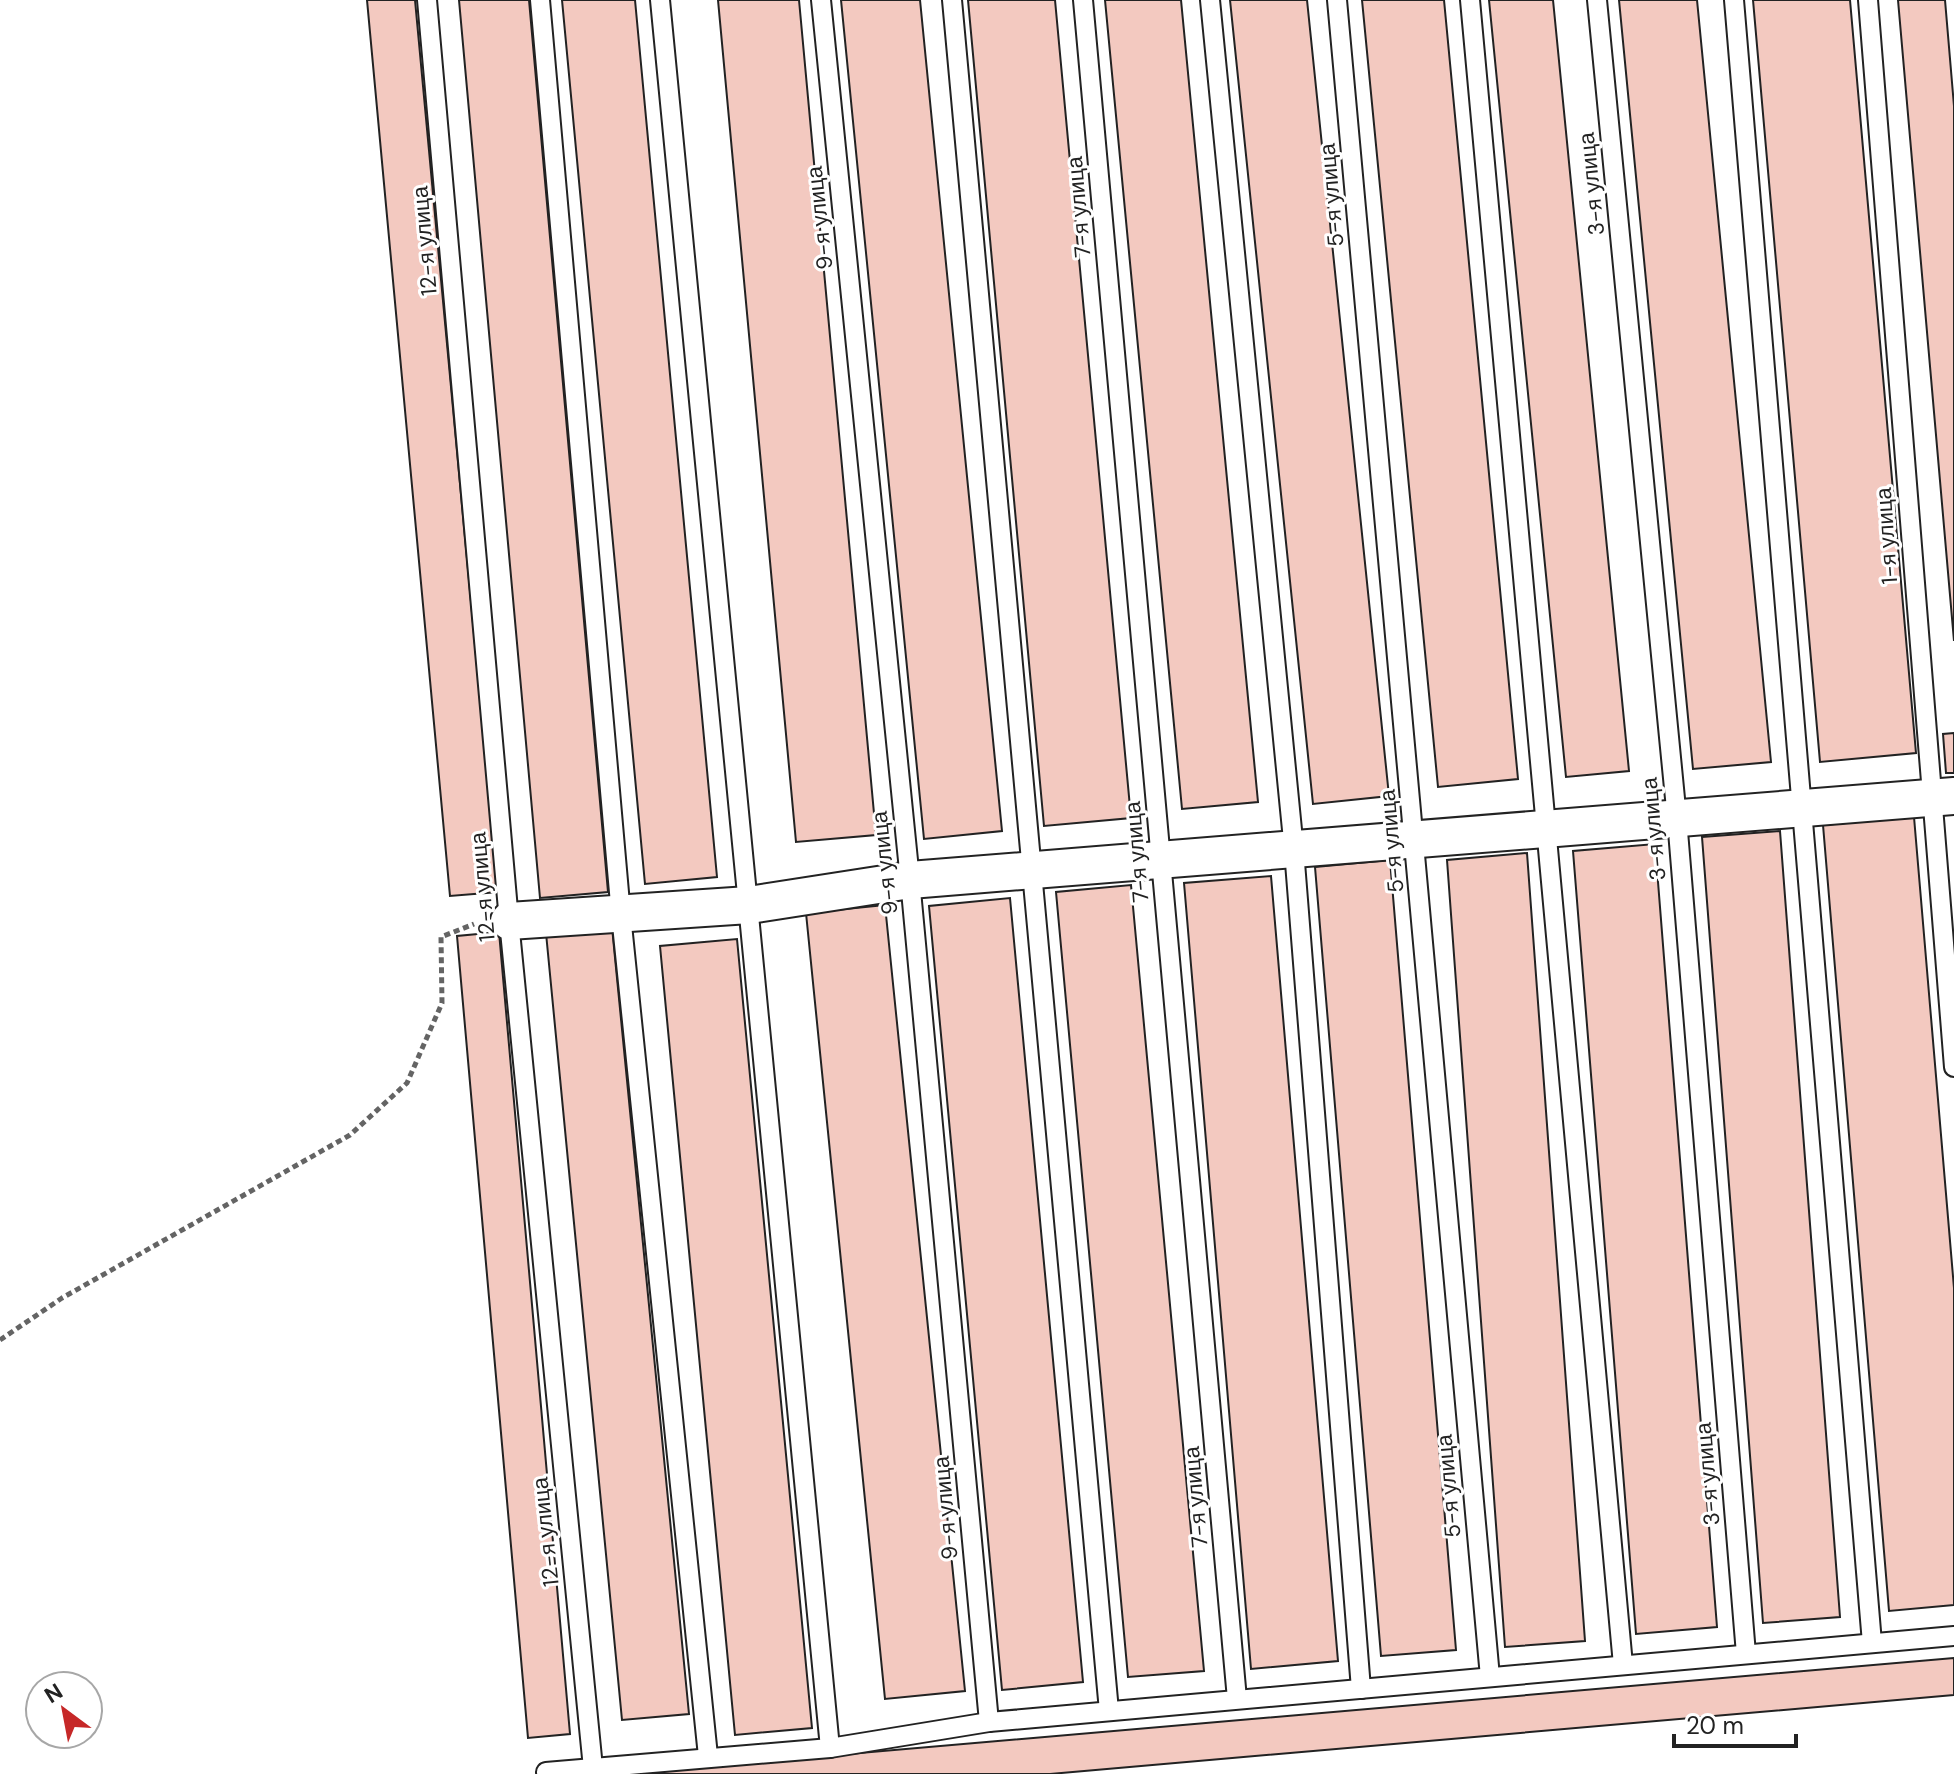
<svg xmlns="http://www.w3.org/2000/svg" width="1954" height="1774" font-family="'DM Sans',sans-serif">
<style>
.building{fill:#f3c9c0;stroke:#222;stroke-width:2}
.lines{fill:none;stroke-linecap:round;stroke-linejoin:round}
.lane-casing{stroke:#222;stroke-width:22}
.street-casing{stroke:#222;stroke-width:40}
.path{stroke:#646464;stroke-width:5;stroke-dasharray:6 4;stroke-linecap:butt}
.lane{stroke:#fff;stroke-width:18}
.street{stroke:#fff;stroke-width:36}
.labels{text-anchor:middle;stroke-width:6;stroke-linejoin:round;paint-order:stroke}
.street-label{font-size:22px;fill:#222;stroke:#fff}
</style>
<rect width="100%" height="100%" fill="#fff"/>
<g class="building">
<polygon points="367,0 415,0 498,892 450,896"/>
<polygon points="459,0 529,0 608,892 540,898"/>
<polygon points="562,0 635,0 717,877 645,884"/>
<polygon points="718,0 799,0 876,835 796,842"/>
<polygon points="841,0 920,0 1002,831 924,839"/>
<polygon points="968,0 1055,0 1131,818 1044,826"/>
<polygon points="1105,0 1181,0 1258,802 1182,809"/>
<polygon points="1230,0 1307,0 1389,796 1313,804"/>
<polygon points="1362,0 1444,0 1518,779 1438,787"/>
<polygon points="1489,0 1553,0 1629,771 1566,777"/>
<polygon points="1619,0 1697,0 1771,762 1693,769"/>
<polygon points="1753,0 1850,0 1916,753 1820,762"/>
<polygon points="1898,0 1945,0 1954,106 1954,641"/>
<polygon points="1954,733 1954,773 1946,773 1943,734"/>
<polygon points="1914,817 1954,1288 1954,1605 1889,1611 1823,825"/>
<polygon points="1780,831 1840,1617 1763,1623 1702,837"/>
<polygon points="1655,844 1717,1627 1636,1634 1573,851"/>
<polygon points="1527,853 1585,1641 1505,1647 1447,860"/>
<polygon points="1390,860 1456,1650 1381,1656 1315,867"/>
<polygon points="1271,876 1338,1661 1251,1669 1184,883"/>
<polygon points="1131,885 1204,1671 1128,1677 1056,892"/>
<polygon points="1010,898 1083,1682 1002,1690 929,906"/>
<polygon points="885,905 965,1691 885,1699 806,913"/>
<polygon points="612,927 689,1714 622,1720 546,933"/>
<polygon points="499,932 570,1734 528,1738 457,936"/>
<polygon points="737,939 812,1728 735,1735 660,946"/>
<polygon points="1954,1658 1954,1695 1050,1774 618,1774"/>
</g>
<g class="lines">
<defs>
<g id="lane">
<polyline points="427,0 509,921 593,1768"/>
<polyline points="540,0 621,915 708,1756"/>
<polyline points="660,0 830,1748"/>
<polyline points="821,0 910,880 989,1722"/>
<polyline points="952,0 1109,1711"/>
<polyline points="1083,0 1237,1699"/>
<polyline points="1210,0 1294,850 1361,1689"/>
<polyline points="1337,0 1490,1677"/>
<polyline points="1470,0 1623,1665"/>
<polyline points="1597,0 1677,819 1746,1654"/>
<polyline points="1734,0 1872,1643"/>
<polyline points="1868,0 1954,1067"/>
<polyline points="546,1772 830,1748 989,1722 1954,1636"/>
</g>
<polyline id="street" points="509,921 749,905 910,880 1954,796"/>
</defs>
<use href="#lane" class="lane-casing"/>
<use href="#street" class="street-casing"/>
<polyline class="path" points="0,1340 62,1298 350,1135 407,1083 442,1003 441,937 474,924"/>
<use href="#lane" class="lane"/>
<use href="#street" class="street"/>
</g>
<g class="labels">
<g class="street-label">
<text transform="translate(1591 184) rotate(-96)" y="8">3-я улица</text>
<text transform="translate(1331 195) rotate(-95)" y="8">5-я улица</text>
<text transform="translate(1078 207) rotate(-95)" y="8">7-я улица</text>
<text transform="translate(819 218) rotate(-96)" y="8">9-я улица</text>
<text transform="translate(424 241) rotate(-95)" y="8">12-я улица</text>
<text transform="translate(1886 536) rotate(-94)" y="8">1-я улица</text>
<text transform="translate(1653 829) rotate(-95)" y="8">3-я улица</text>
<text transform="translate(1391 841) rotate(-95)" y="8">5-я улица</text>
<text transform="translate(1136 852) rotate(-95)" y="8">7-я улица</text>
<text transform="translate(884 863) rotate(-96)" y="8">9-я улица</text>
<text transform="translate(482 887) rotate(-95)" y="8">12-я улица</text>
<text transform="translate(1707 1474) rotate(-95)" y="8">3-я улица</text>
<text transform="translate(1448 1486) rotate(-95)" y="8">5-я улица</text>
<text transform="translate(1195 1497) rotate(-95)" y="8">7-я улица</text>
<text transform="translate(945 1508) rotate(-95)" y="8">9-я улица</text>
<text transform="translate(545 1532) rotate(-96)" y="8">12-я улица</text>
</g>
</g>
<g transform="translate(64 1710) rotate(328)"><circle r="38" fill="#ffffff" stroke="#a7a7a7" stroke-width="2"/>
<path d="M0-6L14 30L0 20L-14 30Z" fill="#c62828"/>
<text y="-12" font-size="22" font-weight="bold" text-anchor="middle" fill="#222222">N</text>
</g>
<path d="M1674 1734v12h122v-12" fill="none" stroke="#222222" stroke-width="4"/>
<text x="1686" y="1734" font-size="24" fill="#222222" stroke="#ffffff" stroke-width="6" paint-order="stroke">20 m</text>
</svg>
